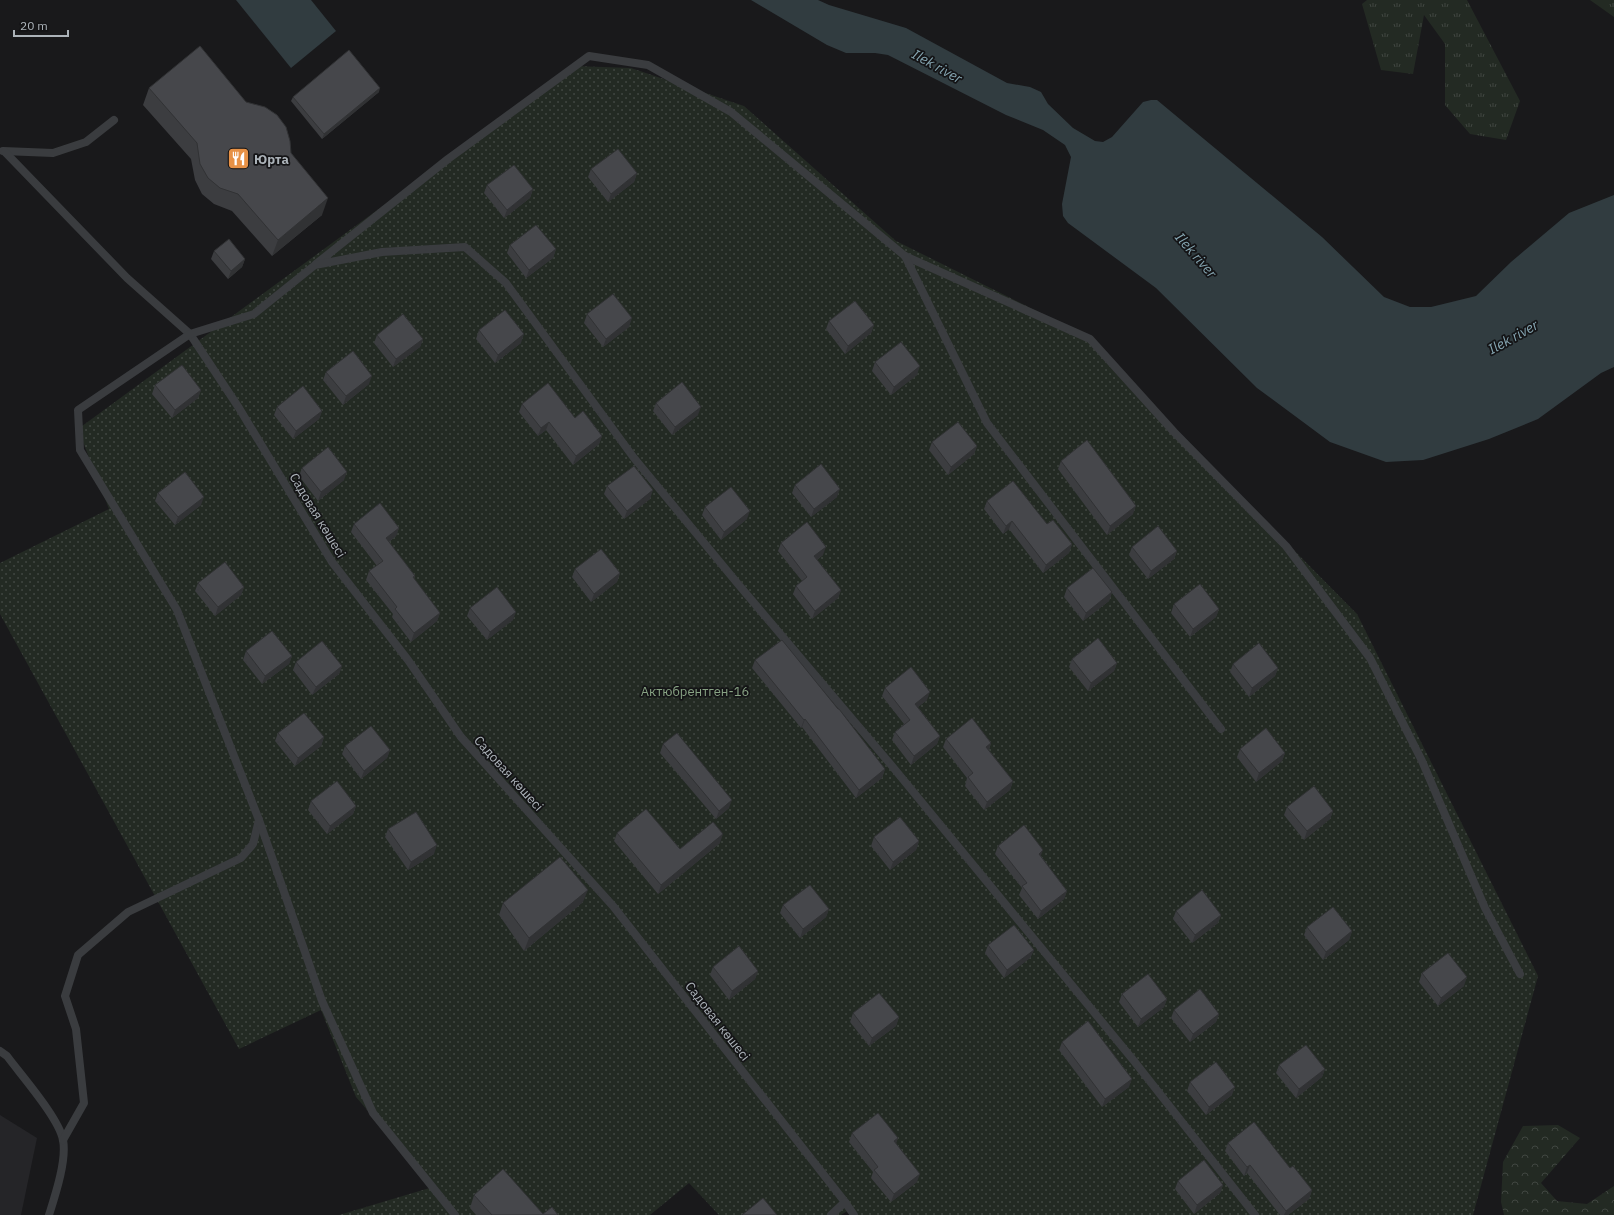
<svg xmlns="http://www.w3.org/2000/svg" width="1614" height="1215" font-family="'IBM Plex Sans',sans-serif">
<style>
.built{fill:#252528}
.grass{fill:url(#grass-tufts)}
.forest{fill:url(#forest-crowns)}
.garden{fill:url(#garden-dots)}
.water{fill:#313c40}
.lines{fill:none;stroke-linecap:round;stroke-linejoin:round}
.lane{stroke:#3a3c3f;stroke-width:8}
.wall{fill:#3c3d40}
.shaded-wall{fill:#313234}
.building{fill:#46474b;stroke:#313234}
.labels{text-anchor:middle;stroke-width:3.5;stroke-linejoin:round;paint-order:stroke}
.poi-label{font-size:13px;font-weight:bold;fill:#acb3b9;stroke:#141416;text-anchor:start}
.street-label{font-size:13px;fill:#acb3b9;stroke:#141416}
.park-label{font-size:13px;fill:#88a384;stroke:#141416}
.water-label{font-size:14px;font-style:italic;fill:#86a6b2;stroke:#141416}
</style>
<defs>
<pattern id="grass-tufts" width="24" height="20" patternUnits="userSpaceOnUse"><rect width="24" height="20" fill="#232a23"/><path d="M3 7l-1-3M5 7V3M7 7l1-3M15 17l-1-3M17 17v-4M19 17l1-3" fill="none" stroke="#404641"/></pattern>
<pattern id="forest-crowns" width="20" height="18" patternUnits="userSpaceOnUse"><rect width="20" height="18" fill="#232a23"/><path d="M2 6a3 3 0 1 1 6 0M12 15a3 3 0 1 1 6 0" fill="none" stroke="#404641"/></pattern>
<pattern id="garden-dots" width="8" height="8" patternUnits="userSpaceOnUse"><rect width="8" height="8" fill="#232a23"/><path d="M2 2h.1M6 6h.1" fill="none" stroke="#404641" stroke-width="1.8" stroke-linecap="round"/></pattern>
</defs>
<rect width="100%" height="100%" fill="#19191b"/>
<polygon class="built" points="0,1115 37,1138 21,1215 0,1215"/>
<g class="grass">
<polygon points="1367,0 1467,0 1520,101 1506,140 1470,134 1445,105 1445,44 1424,15 1413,74 1381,70 1362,4"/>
<polygon points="1590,0 1614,0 1614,17"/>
</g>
<polygon class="forest" points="1558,1125 1580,1138 1541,1183 1557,1201 1587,1204 1614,1186 1614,1215 1504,1215 1501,1202 1503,1162 1523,1126"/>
<polygon class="garden" points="574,66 631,68 744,106 896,241 1077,331 1357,614 1538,976 1473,1215 855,1215 849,1210 841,1215 719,1215 689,1183 650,1215 339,1215 433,1187 356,1097 321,1010 239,1049 0,614 0,563 109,509 78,429"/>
<g class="water">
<polygon points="236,0 311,0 336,31 291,68"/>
<polygon points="751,0 818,0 829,5 906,28 1007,83 1030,87 1041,92 1048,104 1073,128 1095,141 1103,142 1112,137 1143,102 1151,100 1157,100 1322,237 1384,297 1410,307 1431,307 1476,296 1511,262 1569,213 1614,195 1614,367 1601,373 1538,419 1489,439 1423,460 1386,462 1330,442 1257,388 1156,288 1068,223 1063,216 1062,204 1071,157 1065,145 1043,130 1006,115 888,55 875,53 846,53 827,45"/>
</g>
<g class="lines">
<g class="lane">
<polyline points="3,151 53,153 86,142 114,120"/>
<polyline points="5,152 127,278 190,334 239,408 332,562 408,660 461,737 613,906 845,1202"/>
<polyline points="905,256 1090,339 1174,432 1286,546 1370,658 1422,761 1485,908 1520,974"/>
<polyline points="316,264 448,159 589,56 648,65 731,112 905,256 987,423 1221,729"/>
<path d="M0,1051l7,5c14,19 52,62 56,84 4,20 -8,56 -14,75"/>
<polyline points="63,1140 84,1103 76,1029 65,996 78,955 128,912 241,858 253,844 259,820"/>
<polyline points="455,1215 373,1113 322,1001 259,820 177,610 80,450 78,410 190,334 254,314 315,265 382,252 465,247 506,283 634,458 738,584 892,766 1134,1061 1255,1215"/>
<polyline points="831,1215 845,1202 854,1215"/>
</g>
</g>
<g class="wall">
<polygon points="149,88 291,153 322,215 272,256 232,211 214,204 202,194 195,180 191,159 143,105"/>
<polygon points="379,92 322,139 291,101 293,97"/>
<polygon points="591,169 637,173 634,182 608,202 588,177"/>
<polygon points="487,185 533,189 530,198 504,218 484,193"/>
<polygon points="510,245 556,249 553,258 526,278 507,253"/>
<polygon points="214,251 245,259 242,267 228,279 211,259"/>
<polygon points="587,314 629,327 603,347 584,323"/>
<polygon points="829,321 874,325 871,333 845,354 826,329"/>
<polygon points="479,330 521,343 495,363 476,339"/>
<polygon points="377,335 423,339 420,347 393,367 374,343"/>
<polygon points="875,362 917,375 891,395 872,371"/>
<polygon points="326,372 369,384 343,405 323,380"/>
<polygon points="155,385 201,390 198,398 172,418 152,394"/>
<polygon points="656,403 698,415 672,435 653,411"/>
<polygon points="522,404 575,418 602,436 599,444 573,465 546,430 538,436 519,412"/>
<polygon points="277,407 322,411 319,419 293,439 274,415"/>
<polygon points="932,442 977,446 974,454 948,475 929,450"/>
<polygon points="1061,461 1133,514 1107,535 1058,469"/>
<polygon points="302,468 344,480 318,501 299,476"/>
<polygon points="795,485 837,497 811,517 792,493"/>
<polygon points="607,486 650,499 624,519 604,494"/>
<polygon points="158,493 201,505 175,525 155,501"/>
<polygon points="987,501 1047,524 1072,544 1069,553 1043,573 1009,529 1003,534 984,509"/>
<polygon points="705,507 747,519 721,540 702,515"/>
<polygon points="354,524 399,528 396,536 389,542 415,576 414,579 440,613 437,621 411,642 392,617 393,614 366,580 369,571 377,566 351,532"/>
<polygon points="781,543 823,555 817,560 841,590 838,598 812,619 793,594 796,586 802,581 778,551"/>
<polygon points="1132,547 1177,551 1174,559 1148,579 1129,555"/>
<polygon points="575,569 620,573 617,582 591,602 572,577"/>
<polygon points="198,583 244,587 241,595 215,616 195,591"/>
<polygon points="1067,588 1112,592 1109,601 1083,621 1064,597"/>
<polygon points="1174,604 1219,609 1216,617 1190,637 1171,613"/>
<polygon points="470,608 513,620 487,640 467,616"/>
<polygon points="246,651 292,656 289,664 262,684 243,660"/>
<polygon points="1072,659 1117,663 1114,671 1088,691 1069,667"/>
<polygon points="755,660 885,769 882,778 856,798 802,727 801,728 752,668"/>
<polygon points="296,662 342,666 339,674 312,695 293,670"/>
<polygon points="1233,664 1278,668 1275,676 1249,697 1230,672"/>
<polygon points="885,688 927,700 918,707 940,736 937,744 911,765 892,740 895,732 904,724 882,696"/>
<polygon points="278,733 324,737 321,746 295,766 275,741"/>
<polygon points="946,739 991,743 989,750 1013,781 1010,790 984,810 965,786 967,778 943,747"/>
<polygon points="663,744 729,808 716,819 660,753"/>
<polygon points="345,746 390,750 387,758 361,779 342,754"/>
<polygon points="1240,749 1285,753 1282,761 1256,782 1237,757"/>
<polygon points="311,801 356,806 353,814 327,834 308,810"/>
<polygon points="1287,807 1333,811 1330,819 1304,840 1284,815"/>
<polygon points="388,829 434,854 408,870 385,837"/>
<polygon points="617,833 680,849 720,843 658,894 614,841"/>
<polygon points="874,837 919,841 916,850 890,870 871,846"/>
<polygon points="998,846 1041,856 1067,891 1064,899 1038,919 1019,895 1022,888 995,854"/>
<polygon points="583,902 524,951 499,915 503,903"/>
<polygon points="783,905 829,909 826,917 800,938 780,913"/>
<polygon points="1176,911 1221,915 1218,923 1192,943 1173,919"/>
<polygon points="1307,927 1352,931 1349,940 1323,960 1304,935"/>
<polygon points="988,945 1034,950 1030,958 1004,978 985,953"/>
<polygon points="713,967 758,971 755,979 729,1000 710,975"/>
<polygon points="1422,973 1464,986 1438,1006 1419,982"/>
<polygon points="1122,994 1167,999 1164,1007 1138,1027 1119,1002"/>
<polygon points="1174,1010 1219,1014 1216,1022 1190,1042 1171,1018"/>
<polygon points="853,1013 899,1017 896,1026 869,1046 850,1022"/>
<polygon points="1062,1042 1129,1087 1102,1107 1059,1050"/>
<polygon points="1279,1065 1325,1069 1322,1077 1296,1098 1276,1073"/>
<polygon points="1190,1082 1232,1095 1206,1115 1187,1091"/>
<polygon points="852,1133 898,1138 896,1143 917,1182 891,1202 871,1178 873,1172 849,1142"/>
<polygon points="1228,1143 1290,1168 1312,1190 1309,1199 1288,1215 1280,1215 1247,1173 1244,1176 1225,1151"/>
<polygon points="1178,1181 1223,1185 1220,1193 1194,1214 1175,1189"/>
<polygon points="474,1195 543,1214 558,1215 476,1215 470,1208"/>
</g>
<g class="shaded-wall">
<polygon points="380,88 379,92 322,139 324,134"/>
<polygon points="637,173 634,182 608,202 611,194"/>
<polygon points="533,189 530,198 504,218 507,210"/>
<polygon points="328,198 322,215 272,256 278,240"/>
<polygon points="556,249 553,258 526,278 529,270"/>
<polygon points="245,259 242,267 228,279 231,271"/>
<polygon points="632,318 629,327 603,347 606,339"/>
<polygon points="874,325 871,333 845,354 848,346"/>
<polygon points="524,334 521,343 495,363 498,355"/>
<polygon points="423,339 420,347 393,367 396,359"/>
<polygon points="920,366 917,375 891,395 894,387"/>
<polygon points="372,376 369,384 343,405 346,396"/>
<polygon points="201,390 198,398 172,418 175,410"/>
<polygon points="701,407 698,415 672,435 675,427"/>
<polygon points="322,411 319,419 293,439 296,431"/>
<polygon points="549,422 546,430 538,436 541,428"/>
<polygon points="602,436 599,444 573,465 576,456"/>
<polygon points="977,446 974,454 948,475 951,467"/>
<polygon points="347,472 344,480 318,501 321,492"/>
<polygon points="840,489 837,497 811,517 814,509"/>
<polygon points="653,490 650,499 624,519 627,511"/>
<polygon points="204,497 201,505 175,525 178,517"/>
<polygon points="1136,506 1133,514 1107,535 1110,526"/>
<polygon points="750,511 747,519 721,540 724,532"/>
<polygon points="1012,521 1009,529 1003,534 1006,526"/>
<polygon points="399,528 396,536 383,546 386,538"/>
<polygon points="1072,544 1069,553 1043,573 1046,565"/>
<polygon points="826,547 823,555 811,564 814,556"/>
<polygon points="1177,551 1174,559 1148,579 1151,571"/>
<polygon points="620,573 617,582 591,602 594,594"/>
<polygon points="244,587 241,595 215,616 218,607"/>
<polygon points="841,590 838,598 812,619 815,611"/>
<polygon points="1112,592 1109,601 1083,621 1086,613"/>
<polygon points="1219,609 1216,617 1190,637 1193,629"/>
<polygon points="516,612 513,620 487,640 490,632"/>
<polygon points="440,613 437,621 411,642 414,633"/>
<polygon points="292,656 289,664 262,684 265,676"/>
<polygon points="1117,663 1114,671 1088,691 1091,683"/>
<polygon points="342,666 339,674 312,695 316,687"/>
<polygon points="1278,668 1275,676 1249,697 1252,688"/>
<polygon points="930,692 927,700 912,712 915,704"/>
<polygon points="805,719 802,727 801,728 804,720"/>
<polygon points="940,736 937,744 911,765 914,756"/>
<polygon points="324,737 321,746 295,766 298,758"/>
<polygon points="991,743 988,751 986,747"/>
<polygon points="390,750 387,758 361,779 364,771"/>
<polygon points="1285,753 1282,761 1256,782 1259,773"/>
<polygon points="885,769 882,778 856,798 859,790"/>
<polygon points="1013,781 1010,790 984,810 987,802"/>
<polygon points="732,800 729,808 716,819 719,811"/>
<polygon points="356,806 353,814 327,834 330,826"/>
<polygon points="1333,811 1330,819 1304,840 1307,831"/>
<polygon points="723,834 720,843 658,894 661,885"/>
<polygon points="919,841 916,850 890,870 893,862"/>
<polygon points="437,845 434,854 408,870 411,862"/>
<polygon points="1043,850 1040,858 1039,854"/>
<polygon points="588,890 583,902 524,951 529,938"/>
<polygon points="1067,891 1064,899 1038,919 1041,911"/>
<polygon points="829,909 826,917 800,938 803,929"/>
<polygon points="1221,915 1218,923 1192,943 1195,935"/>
<polygon points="1352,931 1349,940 1323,960 1326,952"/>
<polygon points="1034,950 1030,958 1004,978 1007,970"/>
<polygon points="758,971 755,979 729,1000 732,991"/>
<polygon points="1467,977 1464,986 1438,1006 1441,998"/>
<polygon points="1167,999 1164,1007 1138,1027 1141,1019"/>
<polygon points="1219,1014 1216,1022 1190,1042 1193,1034"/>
<polygon points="899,1017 896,1026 869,1046 872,1038"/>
<polygon points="1325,1069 1322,1077 1296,1098 1299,1089"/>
<polygon points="1132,1079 1129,1087 1102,1107 1105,1099"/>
<polygon points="1235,1087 1232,1095 1206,1115 1209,1107"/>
<polygon points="898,1138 895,1146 894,1141"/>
<polygon points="1250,1165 1247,1173 1244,1176 1247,1167"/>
<polygon points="920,1174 917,1182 891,1202 894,1194"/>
<polygon points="1223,1185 1220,1193 1194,1214 1197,1205"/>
<polygon points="1312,1190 1309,1199 1288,1215 1284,1215 1286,1211"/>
</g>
<g class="building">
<polygon points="200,46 246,102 265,107 277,115 286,127 290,141 291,153 328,198 278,240 238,194 220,188 208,178 200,164 197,143 149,88"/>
<polygon points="349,50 380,88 324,134 293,97"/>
<polygon points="618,149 637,173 611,194 591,169"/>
<polygon points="514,165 533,189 507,210 487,185"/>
<polygon points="536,225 556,249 529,270 510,245"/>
<polygon points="229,239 245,259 231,271 214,251"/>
<polygon points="613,294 632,318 606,339 587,314"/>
<polygon points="855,301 874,325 848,346 829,321"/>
<polygon points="505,310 524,334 498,355 479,330"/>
<polygon points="403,314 423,339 396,359 377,335"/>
<polygon points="901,342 920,366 894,387 875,362"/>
<polygon points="353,351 372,376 346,396 326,372"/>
<polygon points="182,365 201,390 175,410 155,385"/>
<polygon points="682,382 701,407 675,427 656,403"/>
<polygon points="548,383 575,418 583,411 602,436 576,456 549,422 541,428 522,404"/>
<polygon points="303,386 322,411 296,431 277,407"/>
<polygon points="958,422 977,446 951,467 932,442"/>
<polygon points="1087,440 1136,506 1110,526 1061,461"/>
<polygon points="328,447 347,472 321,492 302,468"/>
<polygon points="821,464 840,489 814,509 795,485"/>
<polygon points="634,466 653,490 627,511 607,486"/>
<polygon points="185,472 204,497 178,517 158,493"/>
<polygon points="1013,481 1047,524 1053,520 1072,544 1046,565 1012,521 1006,526 987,501"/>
<polygon points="731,487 750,511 724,532 705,507"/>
<polygon points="380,503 399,528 386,538 415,576 413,577 440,613 414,633 395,609 397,607 369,571 383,561 354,524"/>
<polygon points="807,522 826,547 814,556 841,590 815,611 796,586 807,577 781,543"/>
<polygon points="1158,526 1177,551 1151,571 1132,547"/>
<polygon points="601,549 620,573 594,594 575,569"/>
<polygon points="225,562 244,587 218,607 198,583"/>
<polygon points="1093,568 1112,592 1086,613 1067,588"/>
<polygon points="1200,584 1219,609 1193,629 1174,604"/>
<polygon points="497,587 516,612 490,632 470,608"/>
<polygon points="272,631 292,656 265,676 246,651"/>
<polygon points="1098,638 1117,663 1091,683 1072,659"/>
<polygon points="782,640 838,709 839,709 885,769 859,790 805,719 804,720 755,660"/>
<polygon points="322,641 342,666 316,687 296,662"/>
<polygon points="1259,643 1278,668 1252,688 1233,664"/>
<polygon points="911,667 930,692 915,704 940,736 914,756 895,732 910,720 885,688"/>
<polygon points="304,713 324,737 298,758 278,733"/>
<polygon points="972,718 991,743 986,747 1013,781 987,802 968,777 973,773 946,739"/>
<polygon points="371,726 390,750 364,771 345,746"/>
<polygon points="1266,728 1285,753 1259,773 1240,749"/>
<polygon points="677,733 732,800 719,811 663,744"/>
<polygon points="337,781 356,806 330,826 311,801"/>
<polygon points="1314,786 1333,811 1307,831 1287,807"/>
<polygon points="646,809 680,849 713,822 723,834 661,885 617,833"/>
<polygon points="416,812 437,845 411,862 388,829"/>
<polygon points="900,817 919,841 893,862 874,837"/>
<polygon points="1024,825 1043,850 1039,854 1067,891 1041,911 1022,886 1027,883 998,846"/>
<polygon points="560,857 588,890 529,938 503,903"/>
<polygon points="810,885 829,909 803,929 783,905"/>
<polygon points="1202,890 1221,915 1195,935 1176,911"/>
<polygon points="1333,907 1352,931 1326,952 1307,927"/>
<polygon points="1014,925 1034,950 1007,970 988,945"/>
<polygon points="739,946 758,971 732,991 713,967"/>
<polygon points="1448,953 1467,977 1441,998 1422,973"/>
<polygon points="1148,974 1167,999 1141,1019 1122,994"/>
<polygon points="1200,989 1219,1014 1193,1034 1174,1010"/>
<polygon points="879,993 899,1017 872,1038 853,1013"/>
<polygon points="1088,1021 1132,1079 1105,1099 1062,1042"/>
<polygon points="1306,1045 1325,1069 1299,1089 1279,1065"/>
<polygon points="1216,1062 1235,1087 1209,1107 1190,1082"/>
<polygon points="878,1113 898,1138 894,1141 920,1174 894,1194 874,1170 878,1167 852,1133"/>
<polygon points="1254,1122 1290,1168 1293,1166 1312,1190 1286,1211 1250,1165 1247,1167 1228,1143"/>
<polygon points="1204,1160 1223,1185 1197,1205 1178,1181"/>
<polygon points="503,1169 543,1214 552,1207 558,1215 492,1215 474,1195"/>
<polygon points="763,1198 777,1215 742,1215"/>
</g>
<defs>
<symbol id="restaurant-square" viewBox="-11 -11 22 22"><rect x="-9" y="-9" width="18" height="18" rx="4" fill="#e79145" stroke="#141416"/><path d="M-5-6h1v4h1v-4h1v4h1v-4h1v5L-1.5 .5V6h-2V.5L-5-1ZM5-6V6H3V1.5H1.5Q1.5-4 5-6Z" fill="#fff"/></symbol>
</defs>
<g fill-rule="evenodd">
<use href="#restaurant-square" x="226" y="146" width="25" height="25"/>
</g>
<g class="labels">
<g class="poi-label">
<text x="254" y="164">Юрта</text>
</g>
<g class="street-label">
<text transform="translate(318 515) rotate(59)" y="5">Садовая көшесі</text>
<text transform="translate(509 773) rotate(48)" y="5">Садовая көшесі</text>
<text transform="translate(718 1021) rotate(52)" y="5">Садовая көшесі</text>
</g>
<g class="park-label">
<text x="695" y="696">Актюбрентген-16</text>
</g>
<g class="water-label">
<text transform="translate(937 66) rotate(29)" y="5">Ilek river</text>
<text transform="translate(1196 255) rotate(49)" y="5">Ilek river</text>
<text transform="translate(1513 337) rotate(-29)" y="5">Ilek river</text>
</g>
</g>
<path d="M14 30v6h54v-6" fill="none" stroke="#acb3b9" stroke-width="2"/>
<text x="20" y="30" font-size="12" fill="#acb3b9" stroke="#141416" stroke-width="3" paint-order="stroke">20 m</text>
</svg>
